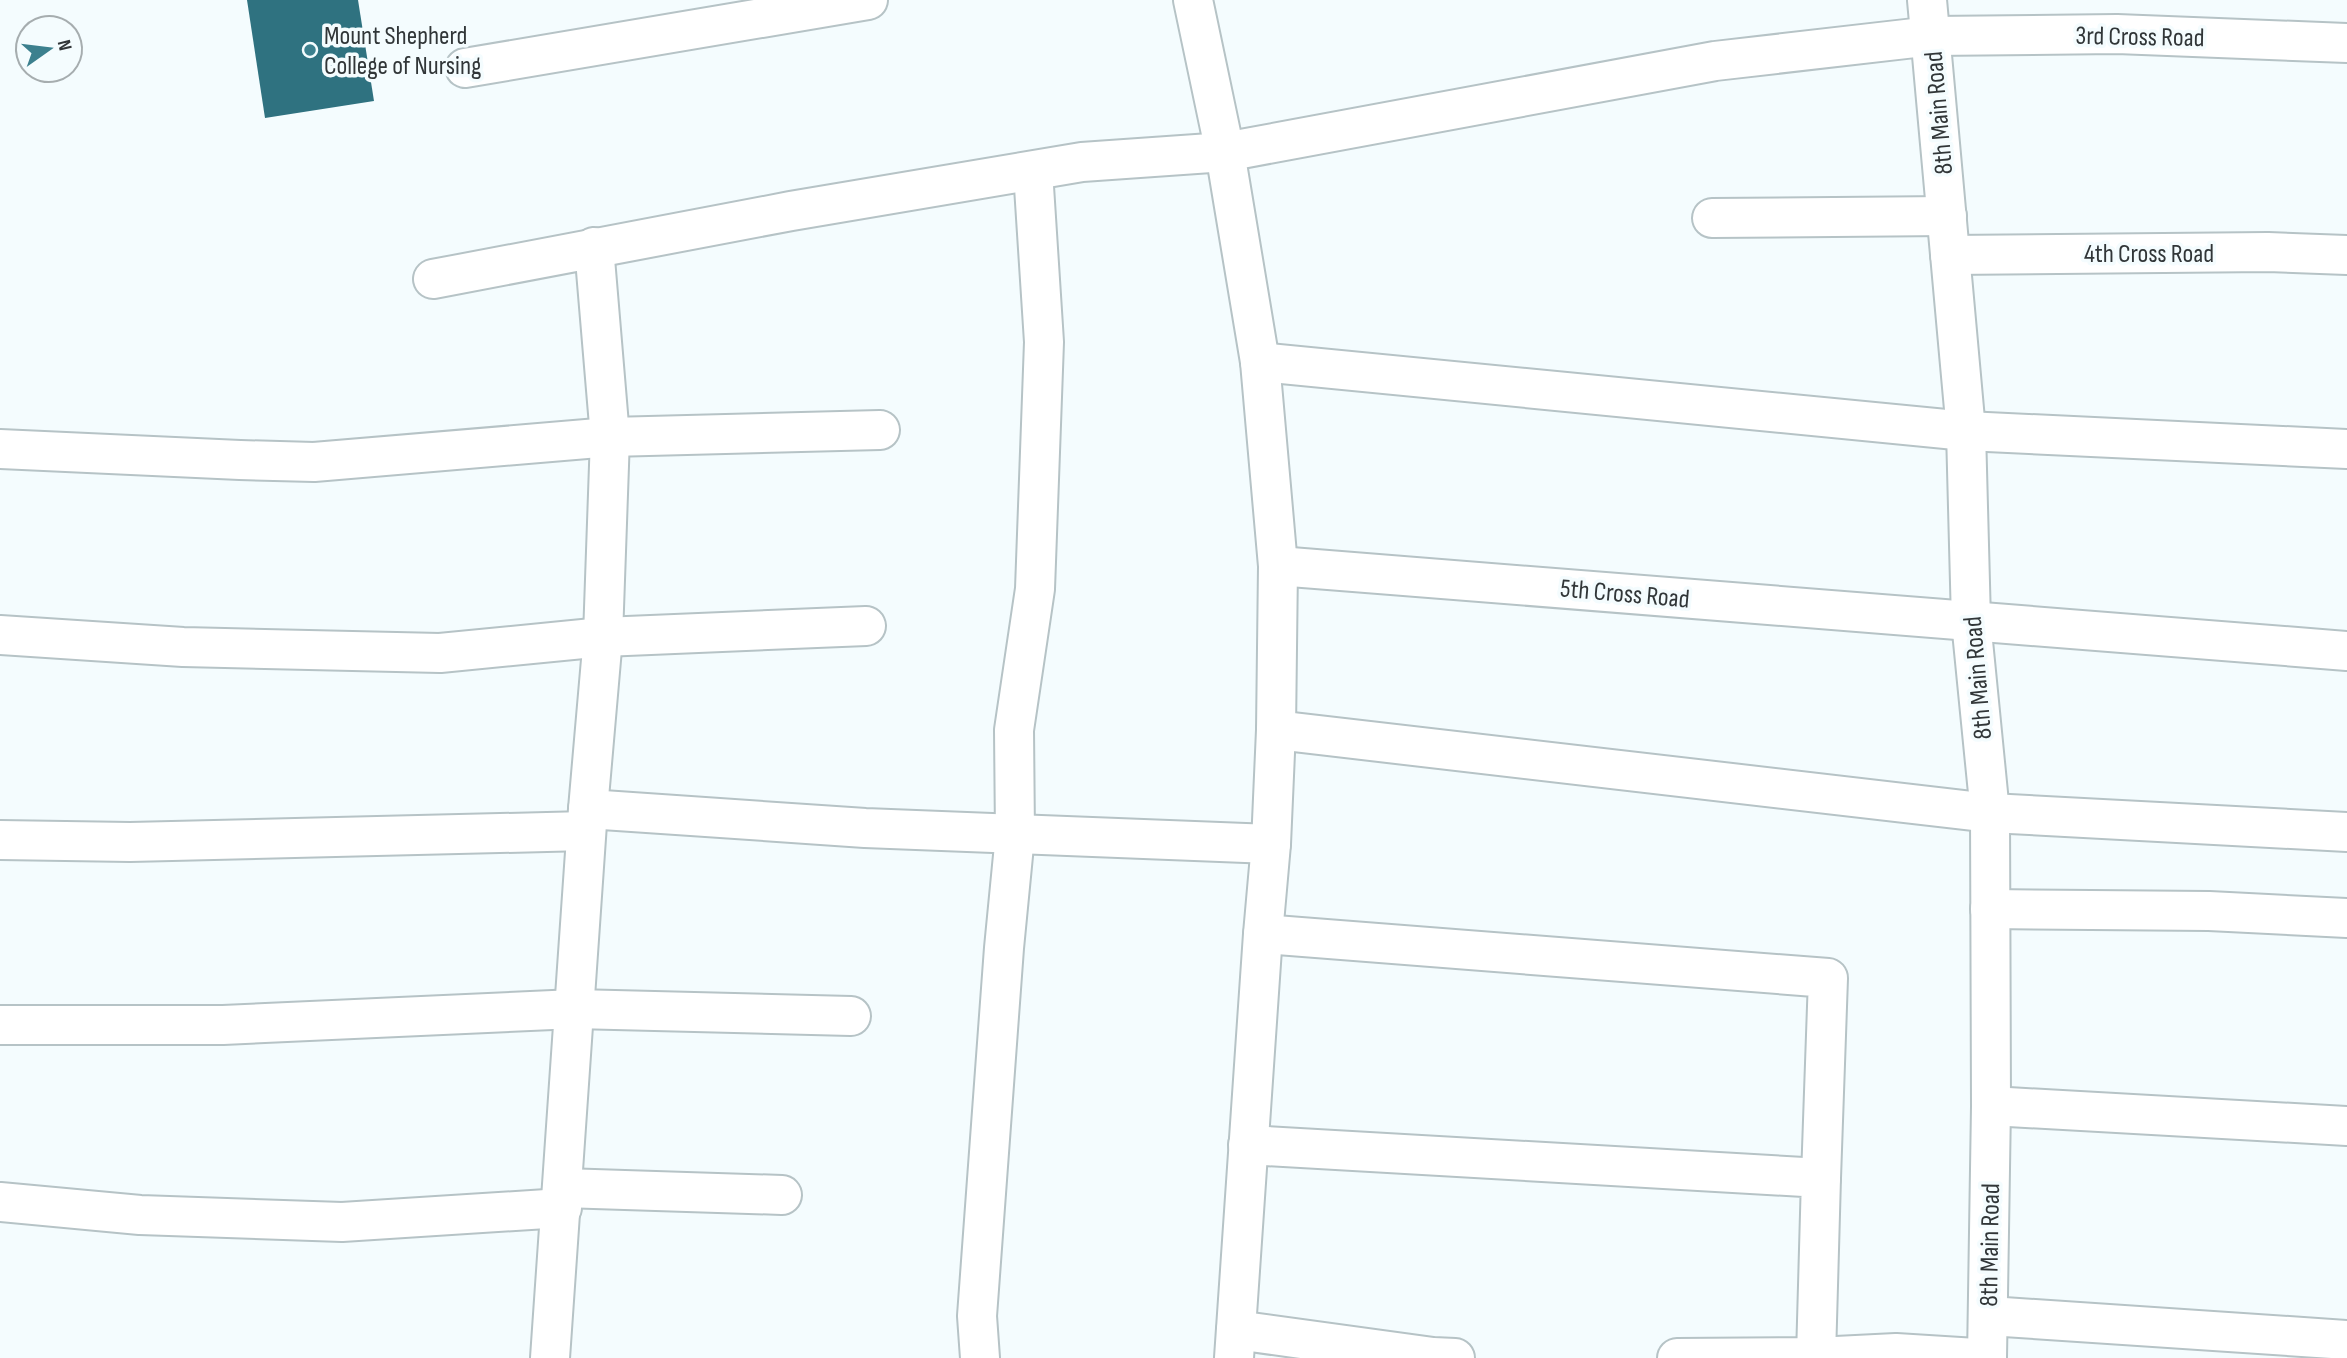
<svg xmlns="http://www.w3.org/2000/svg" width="2347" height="1358" font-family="'Sofia Sans Condensed',sans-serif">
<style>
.building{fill:#2f7280}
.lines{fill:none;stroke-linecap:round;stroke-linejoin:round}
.minor-casing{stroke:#b6c3c6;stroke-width:42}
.minor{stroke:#fff;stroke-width:38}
.poi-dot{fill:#3c808e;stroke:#f4fcfe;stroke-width:2.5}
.labels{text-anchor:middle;stroke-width:7;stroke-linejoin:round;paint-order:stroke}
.poi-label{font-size:26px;fill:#313638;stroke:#f4fcfe;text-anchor:start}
.street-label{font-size:26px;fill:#313638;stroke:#f4fcfe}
</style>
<rect width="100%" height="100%" fill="#f4fcfe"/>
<polygon class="building" points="247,0 358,0 374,101 265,118"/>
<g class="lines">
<defs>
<g id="minor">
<polyline points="1193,0 1225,152 1260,362 1278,566 1276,730 1271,844 1263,934 1234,1358"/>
<polyline points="1927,0 1966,431 1971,621 1990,813 1991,1106 1987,1358"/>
<polyline points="465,68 868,0"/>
<polyline points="1712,218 1947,216"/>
<polyline points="1950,255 2268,252 2347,255"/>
<polyline points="433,279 791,211 1082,162 1225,152 1715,61 1932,36 2117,34 2347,43"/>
<polyline points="1260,362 1966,431 2347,449"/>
<polyline points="0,449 240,460 314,462 610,437 880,430"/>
<polyline points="1278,566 2347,651"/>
<polyline points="0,635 183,647 440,653 603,637 866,626"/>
<polyline points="1276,730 1990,813 2347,832"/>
<polyline points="588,809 865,828 1271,844"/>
<polyline points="0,840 130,842 586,831"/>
<polyline points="1990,909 2209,911 2347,918"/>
<polyline points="1263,934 1828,978 1821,1178"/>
<polyline points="0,1025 223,1025 575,1009 851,1016"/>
<polyline points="1991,1106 2347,1126"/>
<polyline points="1248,1145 1821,1178 1816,1357"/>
<polyline points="563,1188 782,1195"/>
<polyline points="0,1202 140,1215 342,1222 562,1208"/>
<polyline points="1989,1316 2347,1340"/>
<polyline points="1236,1330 1433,1357 1455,1358"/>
<polyline points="550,1358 588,809 603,637 610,437 594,247"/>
<polyline points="980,1358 977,1316 1004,948 1015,835 1014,730 1035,589 1044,342 1033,171"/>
<polyline points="1677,1358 1816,1357 1896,1353 1976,1358"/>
</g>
</defs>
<use href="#minor" class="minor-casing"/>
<use href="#minor" class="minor"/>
</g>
<circle class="poi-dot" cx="310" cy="50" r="7"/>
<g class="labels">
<g class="poi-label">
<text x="324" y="44">Mount Shepherd<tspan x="324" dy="30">College of Nursing</tspan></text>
</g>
<g class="street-label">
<text transform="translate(2140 36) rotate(1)" y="9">3rd Cross Road</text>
<text transform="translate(1938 113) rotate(-95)" y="9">8th Main Road</text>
<text x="2149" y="262">4th Cross Road</text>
<text transform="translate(1625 593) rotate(5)" y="9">5th Cross Road</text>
<text transform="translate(1977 678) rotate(-95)" y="9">8th Main Road</text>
<text transform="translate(1989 1245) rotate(-89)" y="9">8th Main Road</text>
</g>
</g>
<g transform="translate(49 49) rotate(76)"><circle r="33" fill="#f4fcfe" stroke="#a6adaf" stroke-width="2"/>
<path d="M0-5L12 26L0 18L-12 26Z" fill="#3c808e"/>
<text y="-10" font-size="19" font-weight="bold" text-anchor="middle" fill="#313638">N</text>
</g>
</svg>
